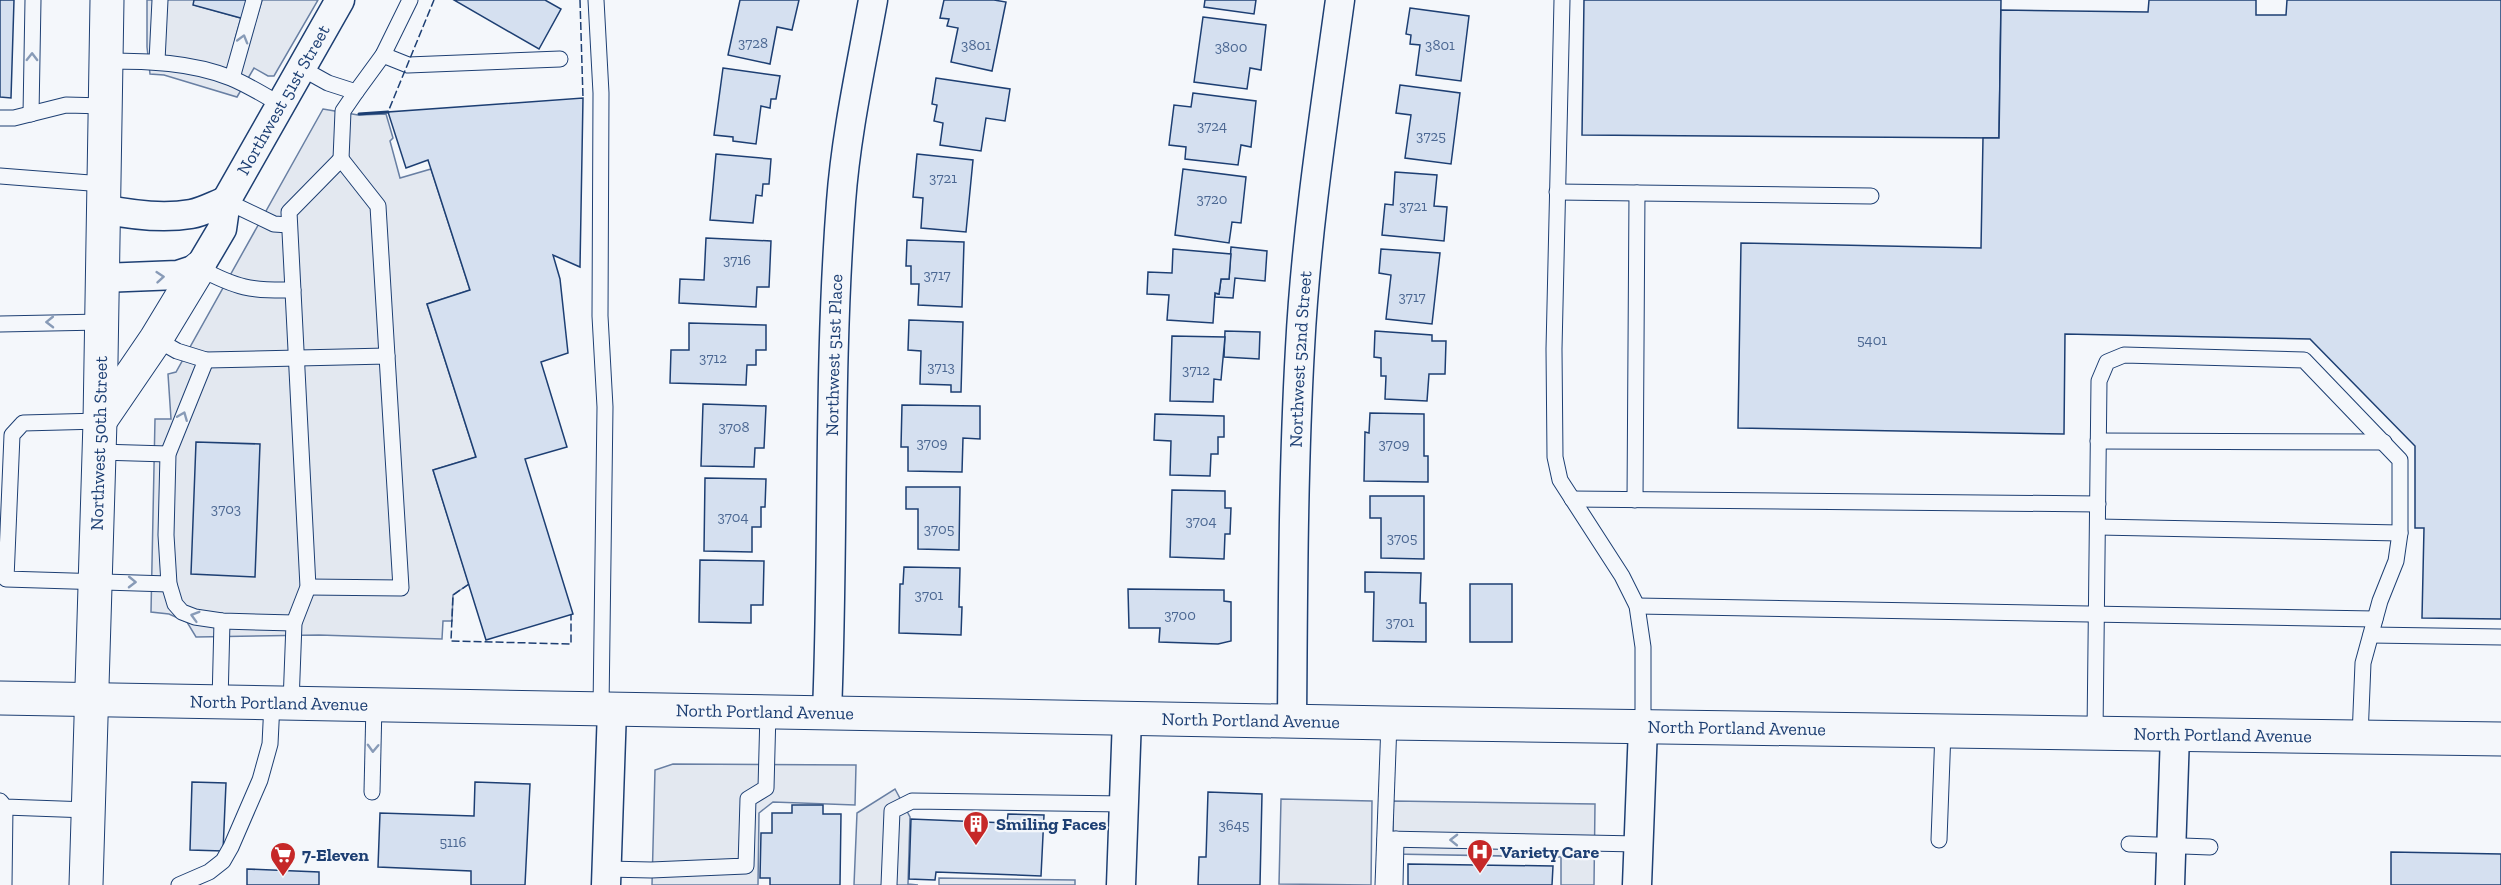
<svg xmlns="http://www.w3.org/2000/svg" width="2501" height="885" font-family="'Zilla Slab',serif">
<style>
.parking{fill:#e3e8f0;stroke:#687fa3;stroke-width:1.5}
.building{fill:#d5e0f0;stroke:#1d3f73;stroke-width:1.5}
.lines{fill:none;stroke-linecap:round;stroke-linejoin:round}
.service-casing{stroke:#1d3f73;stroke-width:17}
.minor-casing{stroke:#1d3f73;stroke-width:31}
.secondary-casing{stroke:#1d3f73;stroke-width:35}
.service{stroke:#f4f7fb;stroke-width:15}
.minor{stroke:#f4f7fb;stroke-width:28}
.secondary{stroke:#f4f7fb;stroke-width:33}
.fence{stroke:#1d3f73;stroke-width:1.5;stroke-dasharray:8 3;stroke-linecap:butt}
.wall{stroke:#1d3f73;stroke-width:3}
.oneway{stroke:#889bb7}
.labels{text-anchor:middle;stroke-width:4.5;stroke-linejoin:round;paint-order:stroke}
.number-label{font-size:15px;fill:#4b6792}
.street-label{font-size:18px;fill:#1d3f73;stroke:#f4f7fb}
.poi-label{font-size:18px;font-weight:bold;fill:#1d3f73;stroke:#f4f7fb;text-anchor:start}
</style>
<rect width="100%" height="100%" fill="#f4f7fb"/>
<g class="parking">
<polygon points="147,0 194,0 194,5 241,18 235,39 249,43 262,0 318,0 274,76 268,76 254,68 237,97 164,75 150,74 147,47"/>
<polygon points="323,109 358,115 386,114 393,138 390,141 400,178 431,169 470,290 427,304 476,457 433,470 469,584 453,595 452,621 443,621 442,639 319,635 196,637 187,622 169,614 151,612 155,419 171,419 168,374 176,372"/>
<polygon points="673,764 856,765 855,805 773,802 759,813 758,885 652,885 655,770"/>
<polygon points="895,789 910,817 908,884 918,885 854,885 857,813"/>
<polygon points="1281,799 1372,801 1371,885 1279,884"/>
<polygon points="1393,801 1595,804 1594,885 1561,885 1561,857 1393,854"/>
<polygon points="939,878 1075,880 1075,885 939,885"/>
</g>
<g class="building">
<polygon points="0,0 14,0 11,98 0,97"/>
<polygon points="194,0 254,0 248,20 193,5"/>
<polygon points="454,0 545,0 561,9 539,49"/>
<polygon points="740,0 799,0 792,30 777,27 770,64 728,55"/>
<polygon points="944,0 994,0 1006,2 992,71 951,62 958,28 947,26 949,19 940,18"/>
<polygon points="1205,0 1256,0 1254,14 1204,7"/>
<polygon points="1584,0 2001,0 1999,138 1582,135"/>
<polygon points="2149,0 2256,0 2256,15 2286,15 2287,0 2501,0 2501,619 2422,618 2424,528 2415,528 2415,446 2310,339 2065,334 2064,434 1738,428 1741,243 1981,248 1983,138 1999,138 2001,10 2148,12"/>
<polygon points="1410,8 1469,16 1461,81 1416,75 1420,45 1410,44 1411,35 1406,34"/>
<polygon points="1203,17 1266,25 1261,70 1250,68 1247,89 1194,82"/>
<polygon points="723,68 780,76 776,99 771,99 770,108 761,106 756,144 733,141 733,137 714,135"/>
<polygon points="936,78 1010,89 1005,121 986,118 981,151 940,145 943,123 934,121 937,105 932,104"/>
<polygon points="1400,85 1460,93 1451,164 1405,158 1411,115 1396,113"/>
<polygon points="1193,93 1256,101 1251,147 1241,145 1238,165 1185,159 1186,147 1169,145 1174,105 1191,107"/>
<polygon points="583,98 580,267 553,255 560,279 568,353 541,362 567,447 525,459 573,614 486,640 433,470 476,457 427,304 470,290 428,160 406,168 388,112"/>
<polygon points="716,154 771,159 769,184 763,184 762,196 756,195 753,223 710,220"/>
<polygon points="917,154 973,160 966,232 921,228 923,198 913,197"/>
<polygon points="1183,169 1246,177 1241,223 1232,222 1229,243 1175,235"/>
<polygon points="1395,172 1437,175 1434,206 1447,207 1444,241 1382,235 1385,204 1393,205"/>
<polygon points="706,238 771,241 769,287 757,287 756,307 679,303 680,279 704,280"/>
<polygon points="907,240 964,242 962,307 918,305 919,284 911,284 911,266 906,266"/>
<polygon points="1231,247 1267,251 1265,281 1235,278 1233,298 1215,297 1215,293 1219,294 1221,279 1229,279"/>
<polygon points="1173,249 1231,254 1229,279 1221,279 1219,294 1215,293 1213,323 1167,320 1169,295 1147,294 1148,272 1172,273"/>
<polygon points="1381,249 1440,253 1432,324 1386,319 1391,275 1379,273"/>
<polygon points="909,320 963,322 961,392 951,392 951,385 920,384 921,351 908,350"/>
<polygon points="689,323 766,325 766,350 756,350 756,365 747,365 746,385 670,383 671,350 689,350"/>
<polygon points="1225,331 1260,332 1259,359 1224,357"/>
<polygon points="1375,331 1432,335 1432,341 1446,341 1445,374 1429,374 1427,401 1385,399 1386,376 1381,376 1381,358 1374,357"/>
<polygon points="1172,336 1225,337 1221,380 1214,379 1213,402 1170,401"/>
<polygon points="703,404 766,406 764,448 755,448 754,467 701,466"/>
<polygon points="902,405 980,406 980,439 963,438 962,472 908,471 908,447 901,447"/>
<polygon points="1370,413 1424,414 1424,456 1428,456 1428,482 1364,481 1365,432 1369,433"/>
<polygon points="1155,414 1224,416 1224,437 1218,437 1218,454 1211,454 1210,476 1170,475 1171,441 1154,440"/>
<polygon points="196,442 260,444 255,577 191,574"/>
<polygon points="705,478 766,479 765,507 761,507 761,527 752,527 752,552 704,551"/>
<polygon points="906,487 960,487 959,550 918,549 918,509 906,509"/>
<polygon points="1172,490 1225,491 1225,508 1231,508 1230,534 1225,534 1224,559 1170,557"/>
<polygon points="1370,496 1424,496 1424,559 1381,558 1381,518 1370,518"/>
<polygon points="700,560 764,561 763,605 751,605 751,623 699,622"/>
<polygon points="904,567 960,568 959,607 962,607 961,635 899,633 900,584 903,584"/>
<polygon points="1365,572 1421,573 1420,603 1426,603 1426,642 1373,641 1374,592 1365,592"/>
<rect x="1470" y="584" width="42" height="58"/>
<polygon points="1128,589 1224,590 1224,601 1231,602 1231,641 1218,644 1159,642 1160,628 1129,628"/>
<polygon points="192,782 226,783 223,851 190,850"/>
<polygon points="475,782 530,784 525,885 471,885 471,871 378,867 380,813 474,816"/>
<polygon points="1208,792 1262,794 1260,885 1198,885 1199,857 1206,857"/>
<polygon points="792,805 823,805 823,814 841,814 840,885 770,885 770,878 760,878 761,833 772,833 772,813 792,813"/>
<polygon points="1008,814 1044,815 1041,876 936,872 935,880 909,879 911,819 1007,823"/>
<polygon points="2391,852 2501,854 2501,885 2391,885"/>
<polygon points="1408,864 1553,866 1552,885 1408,885"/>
<polygon points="247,869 319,872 319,885 247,885"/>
</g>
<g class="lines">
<defs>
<g id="service">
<polyline points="596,0 601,93 600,316 605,407 601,709"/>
<polyline points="1562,0 1554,349 1555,457 1560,480 1622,576 1637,606 1643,647 1643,727"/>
<polyline points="383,55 408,65 560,59"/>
<path d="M106,61c42,0 85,1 125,17 17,7 33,17 50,27"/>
<polyline points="157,61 160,0"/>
<polyline points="301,68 328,83 356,92 343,111 341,159"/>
<polyline points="232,78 254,0"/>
<polyline points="356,92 383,55 410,0"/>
<polyline points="31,114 33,0"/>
<polyline points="0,118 14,118 66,105 105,106"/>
<polyline points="0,176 103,184"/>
<polyline points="1557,192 1871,196"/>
<polyline points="226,201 274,224 289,225"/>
<path d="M199,268c38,20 51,23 94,22"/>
<polyline points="0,324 101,322"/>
<polyline points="156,339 177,351 206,360 387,356 401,588 308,587"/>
<polyline points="206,360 168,454 166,535 169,584 175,604 182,612 195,617 222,621 294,623"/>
<polyline points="100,421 23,423 12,435 6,579 169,584"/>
<polyline points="2098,441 2384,442"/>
<polyline points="99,452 168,454"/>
<polyline points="1572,499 2098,504"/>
<polyline points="1635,500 1637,193"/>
<polyline points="2098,527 2400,533"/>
<polyline points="1637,606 2375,619"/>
<polyline points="2371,635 2501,637"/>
<polyline points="220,702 222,621"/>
<polyline points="291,703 294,623 308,587 289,212 341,159 378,206 387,356"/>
<polyline points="2095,733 2099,381 2107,362 2124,355 2304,360 2400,460 2400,533 2396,561 2380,601 2363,663 2360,737"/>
<polyline points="372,792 374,704"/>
<polyline points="0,801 5,807 88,810"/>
<polyline points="1385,839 1638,844"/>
<polyline points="1939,840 1943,731"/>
<polyline points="2129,844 2210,847"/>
<polyline points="607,869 651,870 746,866 748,799 766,788 768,712"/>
<polyline points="4,885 5,807"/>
<polyline points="179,885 209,872 223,861 231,847 260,780 270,744 272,703"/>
<polyline points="889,885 892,811 912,801 1124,804"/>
<polyline points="1383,885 1389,723"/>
<polyline points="1395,885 1396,839"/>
</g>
<g id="minor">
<path d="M103,209c29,6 59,10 88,5 12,-2 24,-9 35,-13"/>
<path id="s1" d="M102,278l76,-3 21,-7 23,-39 4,-28 114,-201"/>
<path id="s2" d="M827,712c7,-170 1,-340 14,-510 5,-68 20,-135 32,-202"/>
<path id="s3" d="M1292,721c1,-124 1,-249 8,-373 6,-116 24,-232 40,-348"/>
<polyline points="606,885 612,709"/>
<polyline points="1121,885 1127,718"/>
<polyline points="1637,885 1643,727"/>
<polyline points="2170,885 2175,734"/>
</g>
<g id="secondary">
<polyline points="100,421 156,339 199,268"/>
<path id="s4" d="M0,698l1389,25 1112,16"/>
<path id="s5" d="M86,885l14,-464 7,-421"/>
</g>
</defs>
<use href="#service" class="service-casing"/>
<use href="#minor" class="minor-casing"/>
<use href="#secondary" class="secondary-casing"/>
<use href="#service" class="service"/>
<use href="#minor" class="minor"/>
<use href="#secondary" class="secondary"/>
<g class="fence">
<polyline points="580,0 583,98"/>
<polyline points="359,114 388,112 434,0"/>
<polyline points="469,584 453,595 451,641 571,644 571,615"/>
</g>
<polyline class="wall" points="359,114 388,112"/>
</g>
<defs><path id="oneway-chevron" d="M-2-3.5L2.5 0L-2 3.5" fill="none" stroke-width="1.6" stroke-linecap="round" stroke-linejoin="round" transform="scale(1.5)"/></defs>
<g class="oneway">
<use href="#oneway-chevron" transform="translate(243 39) rotate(-74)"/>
<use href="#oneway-chevron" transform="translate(32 57) rotate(-89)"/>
<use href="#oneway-chevron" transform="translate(160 277) rotate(-5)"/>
<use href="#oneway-chevron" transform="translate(50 322) rotate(179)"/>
<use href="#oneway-chevron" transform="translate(183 416) rotate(-68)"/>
<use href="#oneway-chevron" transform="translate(132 582) rotate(1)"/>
<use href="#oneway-chevron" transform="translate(195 616) rotate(-164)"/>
<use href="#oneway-chevron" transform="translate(373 748) rotate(92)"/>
<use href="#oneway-chevron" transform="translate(1454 840) rotate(-179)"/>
</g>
<defs>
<symbol id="building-pin" viewBox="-11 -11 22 30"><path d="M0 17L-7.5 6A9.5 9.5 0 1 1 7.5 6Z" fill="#c62828" stroke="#f4f7fb"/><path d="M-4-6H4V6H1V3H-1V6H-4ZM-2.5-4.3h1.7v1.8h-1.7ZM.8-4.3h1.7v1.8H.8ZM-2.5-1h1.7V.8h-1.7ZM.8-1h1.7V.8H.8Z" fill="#fff"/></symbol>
<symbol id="hospital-pin" viewBox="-11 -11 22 30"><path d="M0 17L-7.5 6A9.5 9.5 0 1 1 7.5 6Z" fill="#c62828" stroke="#f4f7fb"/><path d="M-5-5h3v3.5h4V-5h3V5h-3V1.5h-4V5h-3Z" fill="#fff"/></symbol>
<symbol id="supermarket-pin" viewBox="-11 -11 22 30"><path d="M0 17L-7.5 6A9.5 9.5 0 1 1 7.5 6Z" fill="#c62828" stroke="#f4f7fb"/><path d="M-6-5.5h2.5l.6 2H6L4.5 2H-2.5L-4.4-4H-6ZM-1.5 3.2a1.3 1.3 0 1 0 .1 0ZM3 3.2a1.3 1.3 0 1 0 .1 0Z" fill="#fff"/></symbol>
</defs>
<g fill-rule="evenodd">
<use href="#building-pin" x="961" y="809" width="30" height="40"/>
<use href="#hospital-pin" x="1465" y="837" width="30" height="40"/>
<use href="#supermarket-pin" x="268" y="840" width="30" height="40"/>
</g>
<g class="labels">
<g class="number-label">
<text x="753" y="48">3728</text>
<text x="976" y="50">3801</text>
<text x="1440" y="50">3801</text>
<text x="1231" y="52">3800</text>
<text x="1212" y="131">3724</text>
<text x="1431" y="141">3725</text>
<text x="943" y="183">3721</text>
<text x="1212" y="204">3720</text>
<text x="1413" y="211">3721</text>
<text x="737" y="265">3716</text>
<text x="937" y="280">3717</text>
<text x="1412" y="302">3717</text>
<text x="1872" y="345">5401</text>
<text x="713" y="363">3712</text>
<text x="941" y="372">3713</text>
<text x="1196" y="375">3712</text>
<text x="734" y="432">3708</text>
<text x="932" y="448">3709</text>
<text x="1394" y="449">3709</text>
<text x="226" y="514">3703</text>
<text x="733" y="522">3704</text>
<text x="1201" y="526">3704</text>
<text x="939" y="534">3705</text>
<text x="1402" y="543">3705</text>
<text x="929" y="600">3701</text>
<text x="1180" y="620">3700</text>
<text x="1400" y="627">3701</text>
<text x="1234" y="830">3645</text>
<text x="453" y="847">5116</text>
</g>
<g class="street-label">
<text dy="6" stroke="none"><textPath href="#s1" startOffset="288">Northwest 51st Street</textPath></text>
<text dy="6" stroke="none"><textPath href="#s2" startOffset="357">Northwest 51st Place</textPath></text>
<text dy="6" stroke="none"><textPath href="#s3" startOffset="362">Northwest 52nd Street</textPath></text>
<text dy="6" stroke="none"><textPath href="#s5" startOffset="442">Northwest 50th Street</textPath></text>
<text dy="6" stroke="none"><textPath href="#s4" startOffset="279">North Portland Avenue</textPath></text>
<text dy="6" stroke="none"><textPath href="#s4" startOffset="765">North Portland Avenue</textPath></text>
<text dy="6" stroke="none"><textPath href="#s4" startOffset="1251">North Portland Avenue</textPath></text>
<text dy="6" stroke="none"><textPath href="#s4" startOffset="1737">North Portland Avenue</textPath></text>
<text dy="6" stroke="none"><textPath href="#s4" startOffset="2223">North Portland Avenue</textPath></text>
</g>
<g class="poi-label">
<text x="996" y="830">Smiling Faces</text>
<text x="1500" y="858">Variety Care</text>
<text x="302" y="861">7-Eleven</text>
</g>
</g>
</svg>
